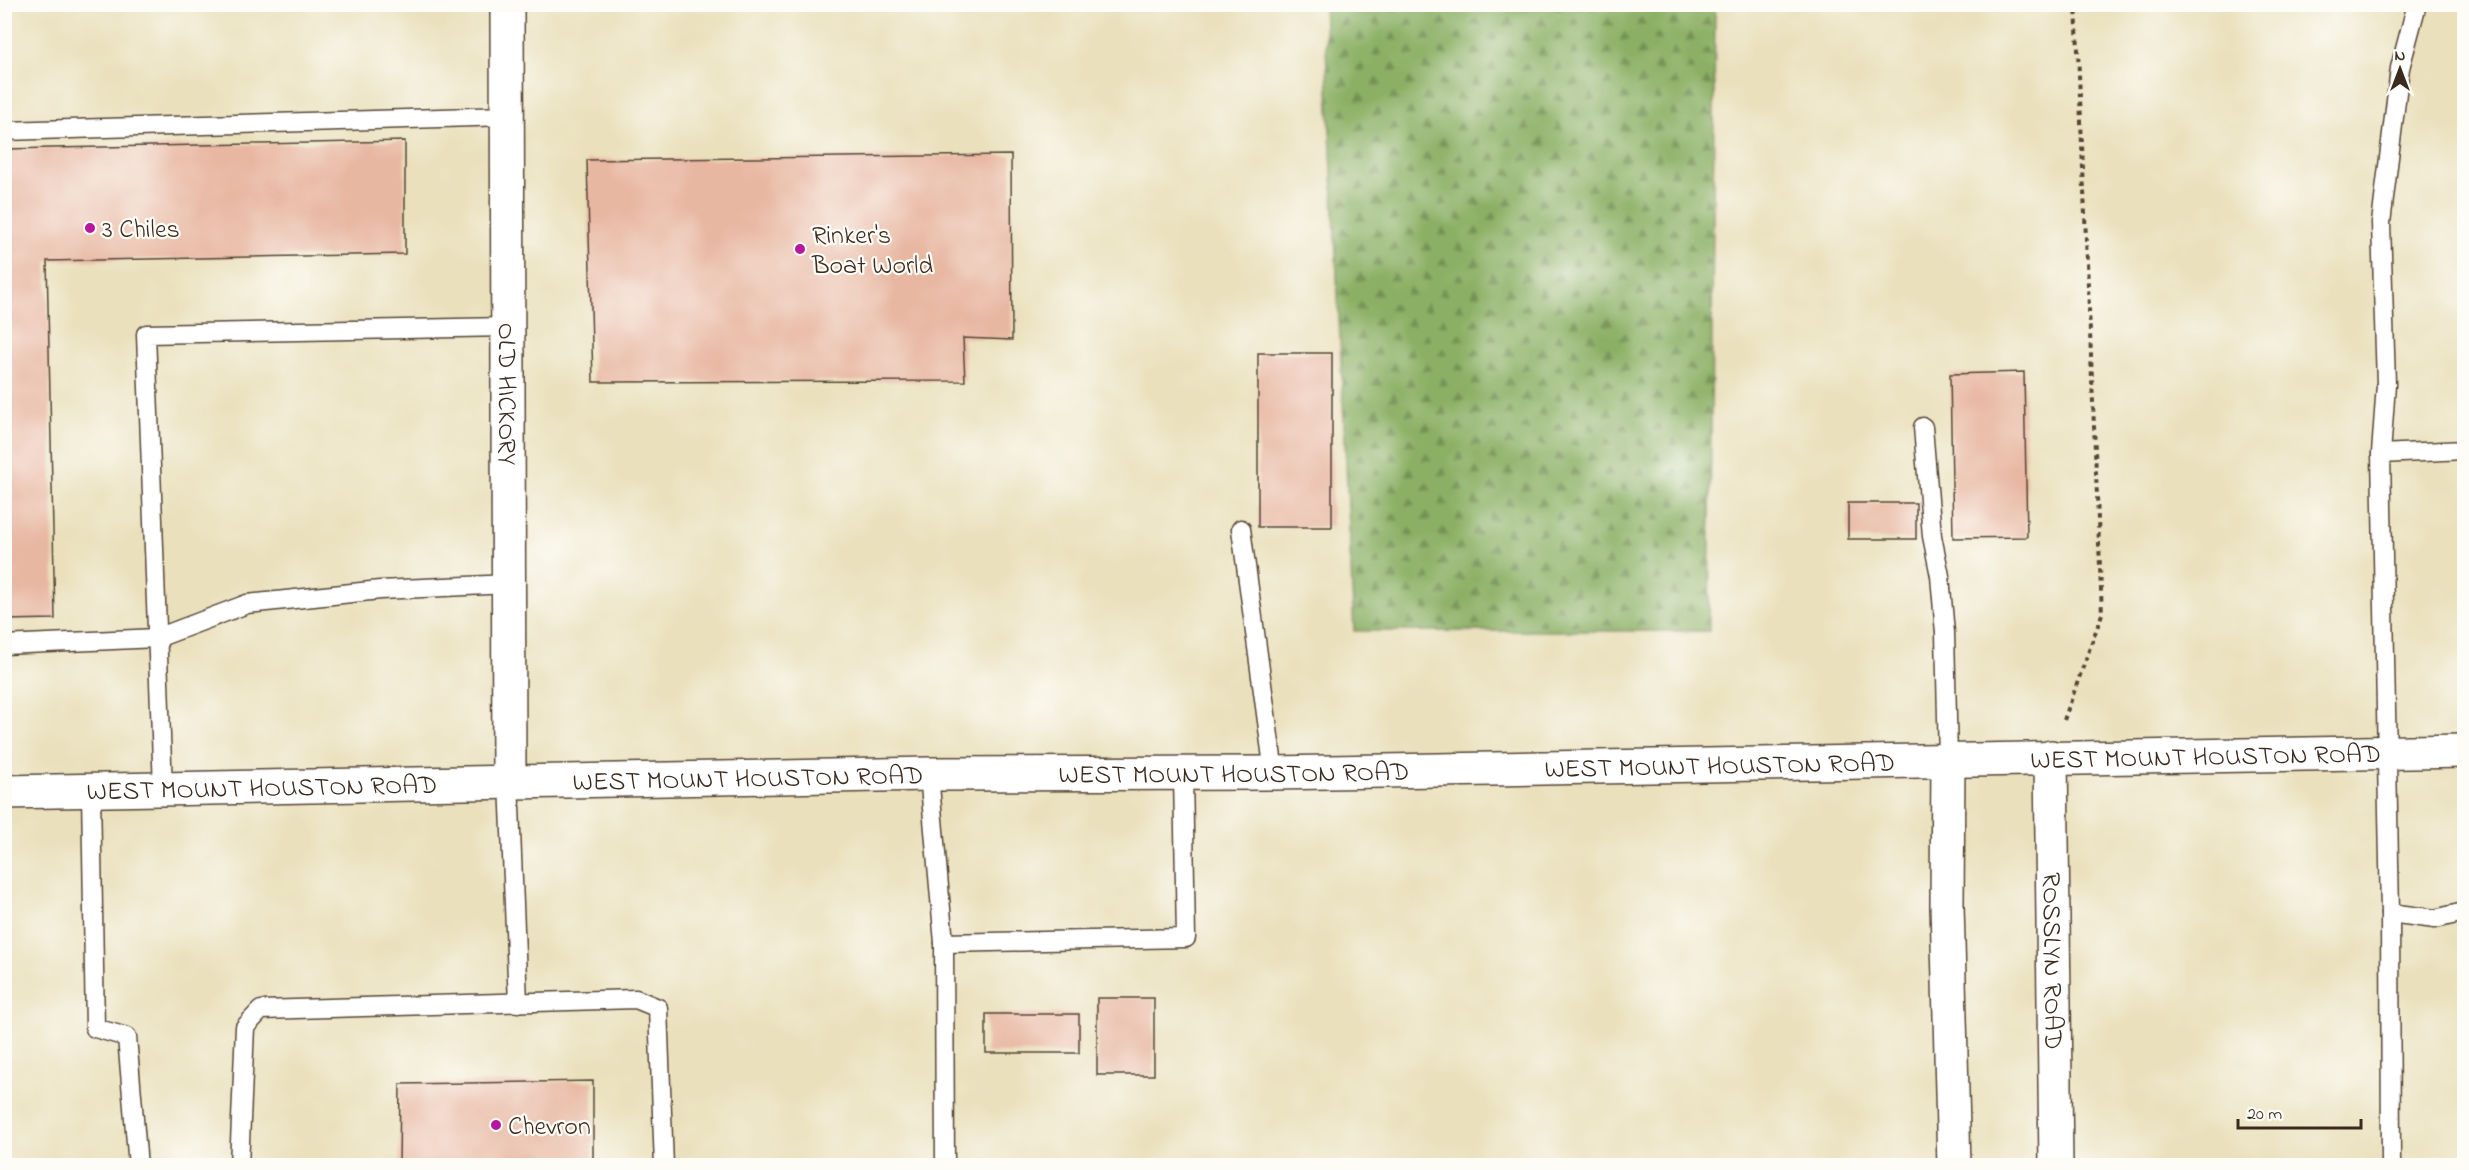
<svg xmlns="http://www.w3.org/2000/svg" width="2469" height="1170" font-family="'Indie Flower',sans-serif">
<style>
.forest{fill:url(#forest-firs);stroke:#636d42;stroke-width:1.5}
.building{fill:#e8b7a2}
.lines{fill:none;stroke-linecap:round;stroke-linejoin:round}
.lane-casing{stroke:#554536;stroke-width:21}
.street-casing{stroke:#554536;stroke-width:36}
.primary-casing{stroke:#554536;stroke-width:36}
.path{stroke:#554536;stroke-width:4;stroke-dasharray:4.5 4.5;stroke-linecap:butt}
.lane{stroke:#fff;stroke-width:18}
.street{stroke:#fff;stroke-width:33}
.primary{stroke:#fff;stroke-width:33}
.poi-dot{fill:#b5179e;stroke:#fdfcf7;stroke-width:2}
.labels{text-anchor:middle;stroke-width:4.5;stroke-linejoin:round;paint-order:stroke}
.poi-label{font-size:26px;fill:#3b2a1e;stroke:#fdfcf7;text-anchor:start}
.street-label{font-size:26px;fill:#3b2a1e;stroke:#fdfcf7}
</style>
<defs>
<pattern id="forest-firs" width="22" height="20" patternUnits="userSpaceOnUse" patternTransform="scale(1.5)"><rect width="22" height="20" fill="#8bb065"/><path d="M5 1l3.5 6h-7zM16 11l3.5 6h-7z" fill="#738f53"/></pattern>
</defs>
<rect width="100%" height="100%" fill="#fdfcf7"/>
<filter id="ink" filterUnits="userSpaceOnUse"><feTurbulence type="fractalNoise" baseFrequency=".0167" numOctaves="2"/><feDisplacementMap in="SourceGraphic" scale="12" xChannelSelector="R" yChannelSelector="G"/><feConvolveMatrix kernelMatrix="1 2 1 2 8 2 1 2 1" color-interpolation-filters="sRGB"/></filter>
<filter id="wash" filterUnits="userSpaceOnUse"><feTurbulence type="fractalNoise" baseFrequency=".008" numOctaves="4" result="noise"/><feDisplacementMap in="SourceGraphic" scale="24" xChannelSelector="R" yChannelSelector="G"/><feGaussianBlur stdDeviation="1.35" result="paint"/><feColorMatrix in="noise" values="0 0 0 0 0 0 0 0 0 0 0 0 0 0 0 0 0 1.4 0 .05"/><feComposite in="paint" operator="in"/></filter>
<g filter="url(#wash)">
<rect width="100%" height="100%" fill="#eae0bc"/>
<polygon class="forest" points="1324,5 1715,5 1709,631 1354,631"/>
<g id="blocks">
<g class="building">
<polygon points="405,141 405,254 47,261 55,619 4,620 4,149"/>
<polygon points="1011,155 1012,340 963,338 965,381 593,382 587,160"/>
<rect x="1258" y="353" width="74" height="174"/>
<polygon points="2024,372 2027,537 1953,538 1950,374"/>
<rect x="1848" y="503" width="68" height="36"/>
<rect x="1097" y="998" width="57" height="77"/>
<rect x="986" y="1014" width="93" height="39"/>
<polygon points="593,1081 593,1166 399,1166 400,1084"/>
</g>
</g>
</g>
<g filter="url(#ink)">
<use href="#blocks" fill-opacity="0" stroke="#554536" stroke-width="1.5"/>
<g class="lines">
<defs>
<g id="lane">
<polyline points="4,131 508,116"/>
<polyline points="1923,427 1932,536 1940,576 1945,633 1948,759"/>
<polyline points="2381,454 2386,384 2381,223 2400,68 2417,4"/>
<polyline points="1241,529 1274,773"/>
<polyline points="4,645 157,638 247,604 380,590 509,584"/>
<polyline points="929,774 944,943 1186,938 1183,774"/>
<polyline points="509,782 518,1003"/>
<polyline points="163,789 146,334 508,327"/>
<polyline points="91,791 95,1028 127,1037 138,1166"/>
<polyline points="2390,913 2435,919 2464,912"/>
<polyline points="944,943 945,1166"/>
<polyline points="239,1166 245,1027 261,1010 636,999 658,1008 664,1166"/>
<polyline points="2391,1166 2390,913 2381,454 2464,450"/>
</g>
<g id="street">
<path id="s1" d="M507,4l2,778"/>
<path id="s2" d="M2051,757l5,409"/>
<polyline points="1948,759 1947,905 1954,1166"/>
</g>
<g id="primary">
<path id="s3" d="M4,792l925,-18 345,-1 1190,-22"/>
</g>
</defs>
<use href="#lane" class="lane-casing"/>
<use href="#street" class="street-casing"/>
<use href="#primary" class="primary-casing"/>
<polyline class="path" points="2064,720 2102,614 2076,4"/>
<use href="#lane" class="lane"/>
<use href="#street" class="street"/>
<use href="#primary" class="primary"/>
</g>
</g>
<g class="poi-dot">
<circle cx="90" cy="228" r="6"/>
<circle cx="800" cy="249" r="6"/>
<circle cx="496" cy="1125" r="6"/>
</g>
<g class="labels">
<g class="poi-label">
<text x="102" y="237">3 Chiles</text>
<text x="812" y="243">Rinker's<tspan x="812" dy="30">Boat World</tspan></text>
<text x="508" y="1134">Chevron</text>
</g>
<g class="street-label">
<text dy="9" stroke="none"><textPath href="#s1" startOffset="390">OLD HICKORY</textPath></text>
<text dy="9" stroke="none"><textPath href="#s3" startOffset="2202">WEST MOUNT HOUSTON ROAD</textPath></text>
<text dy="9" stroke="none"><textPath href="#s3" startOffset="1716">WEST MOUNT HOUSTON ROAD</textPath></text>
<text dy="9" stroke="none"><textPath href="#s3" startOffset="1230">WEST MOUNT HOUSTON ROAD</textPath></text>
<text dy="9" stroke="none"><textPath href="#s3" startOffset="744">WEST MOUNT HOUSTON ROAD</textPath></text>
<text dy="9" stroke="none"><textPath href="#s3" startOffset="258">WEST MOUNT HOUSTON ROAD</textPath></text>
<text dy="9" stroke="none"><textPath href="#s2" startOffset="204">ROSSLYN ROAD</textPath></text>
</g>
</g>
<rect width="2469" height="1170" fill="none" stroke="#fdfcf7" stroke-width="24"/>
<g transform="translate(2400 69)" stroke="#fdfcf7" stroke-width="4.5" paint-order="stroke">
<path d="M0-4.5L10 22L0 15L-10 22Z" fill="#3b2a1e"/>
<text y="-9" font-size="16" font-weight="bold" text-anchor="middle" fill="#3b2a1e">N</text>
</g>
<path d="M2238 1119v9h123v-9" fill="none" stroke="#3b2a1e" stroke-width="3"/>
<text x="2247" y="1119" font-size="18" fill="#3b2a1e" stroke="#fdfcf7" stroke-width="4.5" paint-order="stroke">20 m</text>
</svg>
